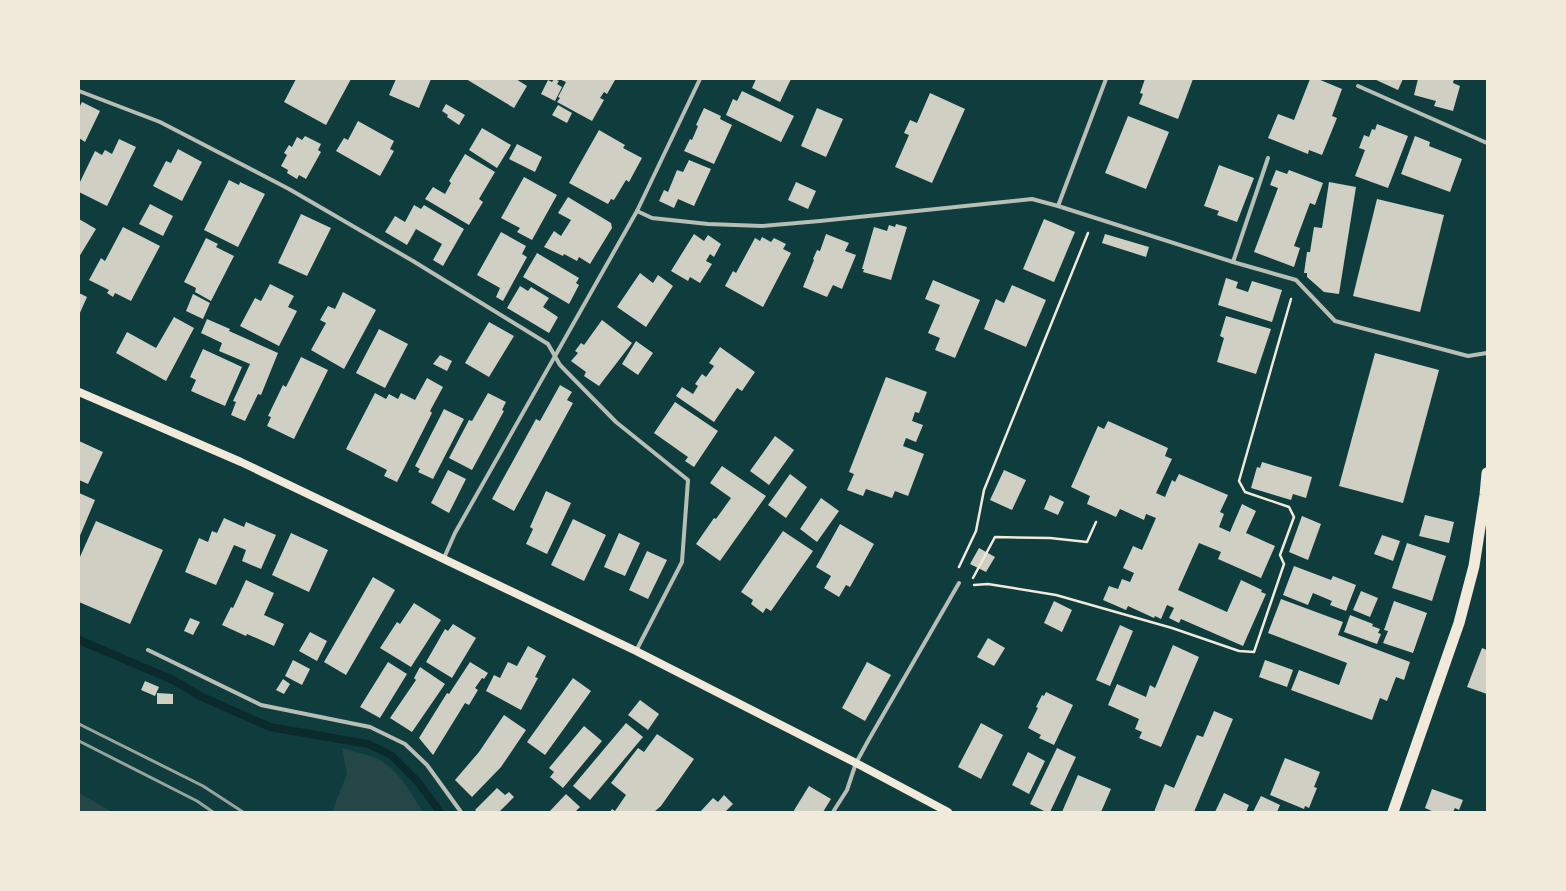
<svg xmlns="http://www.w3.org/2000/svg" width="1566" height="891" font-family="Figtree,sans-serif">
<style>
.green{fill:#244646}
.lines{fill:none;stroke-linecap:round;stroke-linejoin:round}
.stream{stroke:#0a2a2b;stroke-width:8}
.building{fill:#cfcfc3}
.path{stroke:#f1e9da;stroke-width:2.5}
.minor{stroke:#b8beb3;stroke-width:4}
.secondary{stroke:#f1e9da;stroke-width:8}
.trunk{stroke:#f1e9da;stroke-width:11}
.rail{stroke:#97a49c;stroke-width:3}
</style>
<rect width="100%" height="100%" fill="#0f3d3e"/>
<g class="green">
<path d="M342,748c9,3 19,5 28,8 26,8 39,35 53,56h-91l15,-38z"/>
<polygon points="79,793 112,812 79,812"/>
</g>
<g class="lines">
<polyline class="stream" points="79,640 173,680 200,696 270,727 368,744 391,755 418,782 440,812"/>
</g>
<g class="building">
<polygon points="296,79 351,79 326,125 284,102"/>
<polygon points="396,79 431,79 419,108 389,95"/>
<polygon points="466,79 516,79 527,86 514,108"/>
<polygon points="554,79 559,81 557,84 562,87 555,101 541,94 548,80 552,82"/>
<polygon points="559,79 614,79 615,80 607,94 604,92 600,98 604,100 592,121 557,102 560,98 558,97 566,82"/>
<polygon points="756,79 791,79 780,102 752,88"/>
<polygon points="1145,79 1193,79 1178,119 1139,104 1143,94 1140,93"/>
<polygon points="1310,79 1318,79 1342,89 1332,116 1337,118 1322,155 1309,150 1308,154 1268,138 1278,114 1294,120"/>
<polygon points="1374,79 1403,79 1398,90"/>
<polygon points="1418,79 1454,79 1453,83 1460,86 1453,111 1434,106 1436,101 1414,95"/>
<polygon points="742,91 794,116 781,142 726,115 733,99 737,101"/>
<polygon points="930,93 965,109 932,183 895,167 909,135 904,133 910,120 917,123"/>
<polygon points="82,102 100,111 85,142 79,138 79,108"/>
<polygon points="446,104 465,115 459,125 447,117 448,115 442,111"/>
<polygon points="558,105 572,113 567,123 552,115"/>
<polygon points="704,108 721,116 720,119 732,125 714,164 684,151 690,139 692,140 698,126 696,125"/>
<polygon points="817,108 843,119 826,157 801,146"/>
<polygon points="1128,116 1169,132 1146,189 1105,173"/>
<polygon points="358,121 394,141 390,149 394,151 380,176 336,151 344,138 348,140"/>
<polygon points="1377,124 1408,136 1388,188 1355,176 1365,150 1359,148 1364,135 1369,137 1372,129 1375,130"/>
<polygon points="482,128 511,145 497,168 469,150"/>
<polygon points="599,130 625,145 623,148 642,158 629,182 626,180 614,200 611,199 608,204 569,183"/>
<polygon points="305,136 321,144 318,150 321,152 306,179 299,175 297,179 287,173 288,170 281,166 287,155 284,153 289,145 292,147 297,137 302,140"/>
<polygon points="1415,136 1430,142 1429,146 1462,159 1450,192 1401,174"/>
<polygon points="119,139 136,147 107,206 79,192 79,184 95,151 102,155 105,150 112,154"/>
<polygon points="517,144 542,157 535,172 509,159"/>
<polygon points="178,149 202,162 182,201 153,186 166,161 171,163"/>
<polygon points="465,154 495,172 479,199 483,202 469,225 425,199 433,187 445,194 451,183 449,181"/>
<polygon points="689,160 711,169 694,206 678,199 674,208 659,201 664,190 668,192 677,170 683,172"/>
<polygon points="1219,165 1254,178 1237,222 1217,215 1219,211 1204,206"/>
<polygon points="1276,170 1287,174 1289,170 1323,183 1315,205 1310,203 1294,246 1300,248 1294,267 1254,252 1278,188 1270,185"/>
<polygon points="524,177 557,195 532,240 517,232 520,228 501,218"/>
<polygon points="229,180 239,185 240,182 265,194 238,247 204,230"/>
<polygon points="796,182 816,191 808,209 788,200"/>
<polygon points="1329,182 1356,187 1339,294 1324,292 1307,277 1307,273 1304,273 1307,252 1310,252 1314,227 1322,228"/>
<polygon points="568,197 611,223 612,228 590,264 579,257 577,261 564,254 563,256 544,247 554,231 561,236 571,220 558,213"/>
<polygon points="1377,199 1444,215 1420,312 1353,296"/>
<polygon points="150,204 173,216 163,236 139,224"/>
<polygon points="414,205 421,209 424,205 464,229 443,266 433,260 442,244 416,229 407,245 385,232 395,216 405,222"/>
<polygon points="301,214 331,228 307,276 278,263"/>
<polygon points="79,219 96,229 79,257"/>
<polygon points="1044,219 1075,232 1054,282 1023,269"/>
<polygon points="896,224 907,227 891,280 863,272 864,269 862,269 874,227 887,231 889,225 895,227"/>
<polygon points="123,227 160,246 131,301 115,293 113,297 107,293 109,290 89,280 101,258 105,261"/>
<polygon points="501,232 526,246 522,254 527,257 503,301 496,297 500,288 477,275"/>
<polygon points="694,234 704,241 708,235 721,244 714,257 710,254 706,261 712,264 700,283 690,277 688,281 671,271"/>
<polygon points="826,234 849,243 845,251 856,255 842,289 833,285 827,297 803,287 814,260 813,259 817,250 820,251"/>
<polygon points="1105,234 1149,247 1146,257 1102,243"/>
<polygon points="762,237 771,242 774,238 786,244 783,249 791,253 763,307 725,286 733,271 736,273 755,238 760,241"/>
<polygon points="206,238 218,244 216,247 234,256 211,301 195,292 196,288 184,282"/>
<polygon points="537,253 579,278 576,283 579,285 569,304 523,277"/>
<polygon points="640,273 653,283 658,275 673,286 646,327 617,307"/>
<polygon points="1226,278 1238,282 1236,288 1248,292 1252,281 1282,290 1272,322 1218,305"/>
<polygon points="933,280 980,300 955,358 935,350 940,338 928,333 940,305 925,299"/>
<polygon points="270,284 294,296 288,307 297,311 279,346 240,326 255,298 261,301"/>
<polygon points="1012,285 1046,300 1026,347 984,329 996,299 1004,303"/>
<polygon points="520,286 528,291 531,287 549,298 543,307 558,317 549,333 507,308"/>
<polygon points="343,292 376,310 344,369 311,350 326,323 320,320 328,306 335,309"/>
<polygon points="79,293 87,297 79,315"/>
<polygon points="193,294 210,303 203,319 186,311"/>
<polygon points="1226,316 1271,329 1256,374 1217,362 1224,338 1220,336"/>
<polygon points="174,317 194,328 166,381 116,353 127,332 156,348"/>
<polygon points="207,319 230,329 229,331 278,353 261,395 258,394 245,421 231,415 236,402 233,401 250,364 219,351 222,343 201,333"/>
<polygon points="602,320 632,343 599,386 584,376 586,372 571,361 578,353 575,351 581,343 584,345"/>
<polygon points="489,322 514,336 489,377 465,363"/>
<polygon points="379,329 408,344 385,388 356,373"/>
<polygon points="636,341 653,353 638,375 622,364"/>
<polygon points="720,347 755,372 742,391 737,388 714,422 676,396 682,387 693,394 698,386 695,384 702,374 706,377 714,366 709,363"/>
<polygon points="203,349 242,367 225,406 191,391 196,380 190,377"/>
<polygon points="1375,353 1439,370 1403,503 1339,486"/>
<polygon points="440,355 452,361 447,371 433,364"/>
<polygon points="301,357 328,370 294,439 267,426 271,417 268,416 283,385 286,387"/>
<polygon points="886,377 927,392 919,413 915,412 912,421 923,425 916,442 906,438 903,446 924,454 908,496 895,491 892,498 866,489 863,496 847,490 854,474 849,472"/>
<polygon points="427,378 443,387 430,411 432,413 397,482 384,476 387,470 346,449 375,393 386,399 389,394 398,399 401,393 415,400"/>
<polygon points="560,385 572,392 567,400 573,403 514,511 492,499 536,419 540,421"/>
<polygon points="488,393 506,402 502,410 504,411 472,470 449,458 469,420 472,421"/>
<polygon points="675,402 718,431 694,467 685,461 688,457 654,433"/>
<polygon points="444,409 464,419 433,479 418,472 420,469 415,466"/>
<polygon points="1108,421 1168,448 1165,456 1172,459 1156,493 1165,497 1172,480 1175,482 1179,474 1228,495 1220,512 1224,514 1219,527 1230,532 1242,504 1256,511 1246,533 1275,546 1261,578 1218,559 1221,552 1199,543 1178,590 1227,612 1241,580 1262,590 1261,592 1266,594 1243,646 1181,619 1179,623 1169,618 1174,608 1167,605 1161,619 1155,616 1154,618 1128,606 1126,610 1103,600 1109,586 1118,589 1122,579 1130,582 1134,573 1123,568 1133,546 1142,550 1156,518 1146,514 1144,520 1120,509 1116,517 1087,504 1090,496 1071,487 1098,426 1104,429"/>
<polygon points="775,436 794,450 769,485 750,471"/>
<polygon points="79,441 103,452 88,484 79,480"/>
<polygon points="1262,462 1312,477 1306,498 1293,494 1291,500 1251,488 1257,467 1260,468"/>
<polygon points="722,466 766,496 720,561 696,544 714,518 716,519 731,498 710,483"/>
<polygon points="448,470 466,479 449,513 431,503"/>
<polygon points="1004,470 1026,480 1012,510 990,500"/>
<polygon points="790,474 807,487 786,518 768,505"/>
<polygon points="546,491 571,503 547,554 526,544 533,529 530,527"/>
<polygon points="79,493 95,500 79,538"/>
<polygon points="1050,495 1064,502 1058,515 1044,509"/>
<polygon points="821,498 839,511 817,542 800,529"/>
<polygon points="1425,515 1454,522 1449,543 1419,536"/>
<polygon points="1302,516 1321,524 1308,560 1289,552"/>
<polygon points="224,518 244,527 246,522 276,535 261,569 242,561 246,550 234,545 216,585 185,572 199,538 208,542 212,531 217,533"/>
<polygon points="573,519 606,535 584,581 551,565"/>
<polygon points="96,521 163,550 130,624 79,602 79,559"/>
<polygon points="840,524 874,544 850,587 846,585 839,597 824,588 831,576 816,567"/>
<polygon points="783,531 813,551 771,611 766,608 763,613 751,604 753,600 741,592"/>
<polygon points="291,533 328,550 309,592 272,575"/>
<polygon points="619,533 640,543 625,576 604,567"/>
<polygon points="1382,535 1400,541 1393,561 1374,554"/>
<polygon points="1407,543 1446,556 1432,601 1392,588"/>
<polygon points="979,548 995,557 986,572 970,564"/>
<polygon points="647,551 667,560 648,599 629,590"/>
<polygon points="1294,566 1331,580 1333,576 1356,585 1346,611 1330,605 1332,601 1313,593 1308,605 1283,595"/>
<polygon points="373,577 395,590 346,675 324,662"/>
<polygon points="246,580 274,593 264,615 284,624 274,646 247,634 246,636 222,625 231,607 233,608"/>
<polygon points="1361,591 1378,598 1370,617 1353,610"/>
<polygon points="1281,599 1343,622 1338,635 1410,662 1404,680 1396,677 1387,701 1380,698 1372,720 1291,690 1299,670 1339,685 1347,663 1268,633"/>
<polygon points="1054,601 1072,610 1062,632 1044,623"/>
<polygon points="1394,601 1427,613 1413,653 1383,643 1388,631 1384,630"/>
<polygon points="414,603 441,620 411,667 380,648 397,622 400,624"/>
<polygon points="1350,615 1373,624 1372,626 1380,629 1378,633 1381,634 1377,644 1344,632"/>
<polygon points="190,618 200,622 193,635 184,631"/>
<polygon points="453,624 476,638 452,678 426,662 445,629 448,631"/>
<polygon points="1120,625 1133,631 1110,686 1096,680"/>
<polygon points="310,632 327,641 317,661 299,651"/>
<polygon points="988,638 1005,648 994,666 977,657"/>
<polygon points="1173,645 1199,657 1161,747 1139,738 1142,732 1135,729 1139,719 1108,705 1117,684 1146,697 1150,685 1155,688"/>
<polygon points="528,646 546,656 535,677 538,678 521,710 486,691 494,675 500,678 508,662 517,666"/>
<polygon points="1482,648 1487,650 1487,694 1467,687"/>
<polygon points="293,660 310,669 302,685 285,676"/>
<polygon points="1265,660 1293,670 1287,687 1259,677"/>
<polygon points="388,662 407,674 380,718 360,707"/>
<polygon points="470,662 488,673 484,679 482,678 475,688 478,690 469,705 465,703 433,755 419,738 447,693 449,694"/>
<polygon points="867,662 891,675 865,721 842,708"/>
<polygon points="420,667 445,684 412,732 390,718 416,680 414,678"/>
<polygon points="573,678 591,691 545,755 527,742"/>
<polygon points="283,679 290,684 284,694 276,690"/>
<polygon points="145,681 159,687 155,696 141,690"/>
<polygon points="1046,692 1073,705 1054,745 1039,738 1041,735 1028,728 1038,708 1036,707 1042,695 1044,696"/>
<polygon points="157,693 173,694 173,704 157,704"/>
<polygon points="640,700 659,714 648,730 628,715"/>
<polygon points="1214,711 1233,719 1194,812 1154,812 1165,784 1174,788 1197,735 1203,737"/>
<polygon points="504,715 526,730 501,767 472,797 455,780 479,752"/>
<polygon points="626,723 643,737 590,800 573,786"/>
<polygon points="981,723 1003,735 981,779 958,767"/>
<polygon points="584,726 602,741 563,788 550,777 554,772 549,768"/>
<polygon points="657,734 694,759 661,806 654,812 610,812 612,809 615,811 626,795 611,783 638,748 644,752"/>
<polygon points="1057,748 1076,757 1050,812 1046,812 1030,804"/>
<polygon points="1028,752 1045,761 1029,794 1012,785"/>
<polygon points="1285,758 1320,772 1314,787 1317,788 1309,808 1305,806 1304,809 1270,795"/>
<polygon points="1078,775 1111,789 1101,812 1062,812"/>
<polygon points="809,786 831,799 823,812 793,812"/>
<polygon points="497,788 505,795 509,792 514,797 499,812 477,812 475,810"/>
<polygon points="1432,789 1463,800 1459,810 1455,808 1453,812 1434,812 1425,808"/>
<polygon points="1224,793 1249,805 1246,812 1215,812"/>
<polygon points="566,794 580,807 575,812 549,812"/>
<polygon points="724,795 733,804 725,812 700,812 713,798 718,802"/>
<polygon points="1261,796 1280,805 1277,812 1253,812"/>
</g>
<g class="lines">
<g class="path">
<polyline points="959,567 976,531 984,490 1088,233"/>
<polyline points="973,578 995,537 1050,538 1087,542 1096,522"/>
<polyline points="974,585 988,584 1056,595 1172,628 1239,651 1254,652 1284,564 1280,555 1294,517 1289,507 1245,492 1239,481 1291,299"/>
</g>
<g class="minor">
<polyline points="1358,86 1487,143"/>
<polyline points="79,91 160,122 289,189 413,261 548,344 560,365 616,422 688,480 682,562 636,651"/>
<polyline points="1058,206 1106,79"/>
<polyline points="637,211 652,218 708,224 762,226 820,221 1032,199 1058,206 1233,262 1296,280 1335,321 1468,356 1487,353"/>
<polyline points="1233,262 1268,158"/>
<polyline points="444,558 455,533 637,211 700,79"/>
<polyline points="148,650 261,705 370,727 405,744 427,765 461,812"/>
<polyline points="833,812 847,790 856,763 868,741 959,583"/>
</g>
<polyline class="secondary" points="79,392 241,462 636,651 856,763 948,812"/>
<polyline class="trunk" points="1393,812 1459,623 1474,566 1485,495 1487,473"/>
<g class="rail">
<polyline points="79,724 203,786 243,812"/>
<polyline points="79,741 197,801 213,812"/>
</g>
</g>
<rect width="1566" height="891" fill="none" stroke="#f1e9da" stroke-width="160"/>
</svg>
